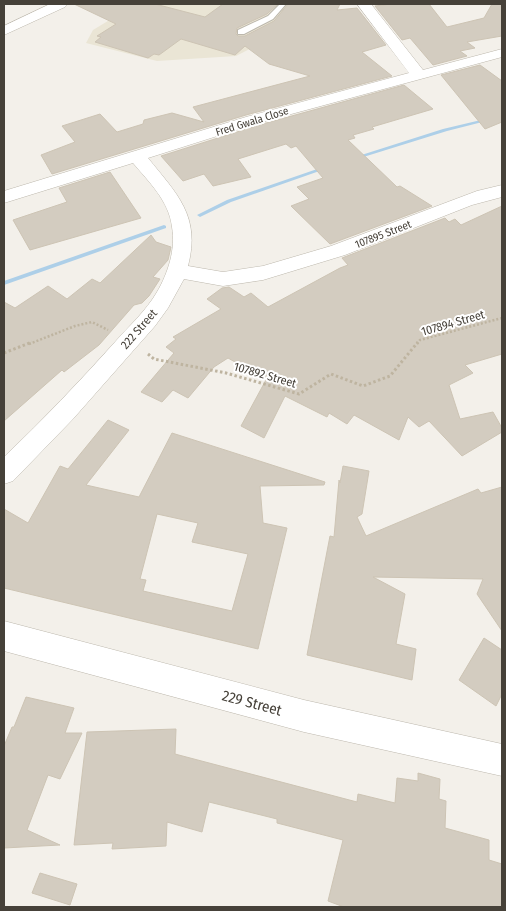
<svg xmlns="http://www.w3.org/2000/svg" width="506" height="911" font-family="'Fira Sans Condensed',sans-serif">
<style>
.education{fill:#eae5d5}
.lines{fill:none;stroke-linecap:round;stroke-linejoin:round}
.stream{fill:#adcfe8;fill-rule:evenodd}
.building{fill:#d3ccc0;stroke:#cdc4b4;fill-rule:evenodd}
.lane-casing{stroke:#bdb8ad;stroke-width:2}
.street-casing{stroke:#bdb8ad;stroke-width:1}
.path-far1{stroke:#beb4a0;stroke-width:2.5;stroke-dasharray:2 2;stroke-linecap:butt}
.path{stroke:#beb4a0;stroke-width:3;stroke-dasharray:2.5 2.5;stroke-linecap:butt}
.lane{fill:#fff;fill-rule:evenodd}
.street{fill:#fff;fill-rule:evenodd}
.labels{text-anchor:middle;stroke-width:4;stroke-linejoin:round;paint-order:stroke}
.far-street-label{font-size:11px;fill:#464139;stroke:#fff}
.street-label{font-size:12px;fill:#464139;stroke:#fff}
.near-street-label{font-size:15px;fill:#464139;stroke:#fff}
</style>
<rect width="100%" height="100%" fill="#f3f0ea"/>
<polygon class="education" points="136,4 296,4 265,41 236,56 157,61 86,43 93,30"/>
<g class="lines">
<g class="stream">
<polygon points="502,115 502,117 447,131 357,159 352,158 443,129"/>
<polygon points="323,167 328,168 231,202 202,216 200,217 197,215 227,200"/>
<polygon points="164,225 166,226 166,228 4,285 4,281"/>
</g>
</g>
<g class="building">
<polygon points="74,4 155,4 205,17 223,4 278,4 267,14 237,28 236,34 238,36 245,36 274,21 288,4 340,4 337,10 357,8 386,45 362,52 392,76 246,115 52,174 41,155 75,142 62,126 100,114 117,132 143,124 144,120 172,113 204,122 193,107 310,76 269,64 245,46 235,55 181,39 159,55 154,54 148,58 95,42 101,37 97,36 116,24"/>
<polygon points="391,4 429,4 447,27 484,18 492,4 502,4 502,36 467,42 475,48 460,51 467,56 433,65 410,38 402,40 375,6"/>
<polygon points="480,65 502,81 502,122 485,129 441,75"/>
<polygon points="404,85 433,109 372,127 374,129 353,135 355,138 348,140 397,187 400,186 432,206 330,244 291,206 309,199 297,187 323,178 296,146 291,148 286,144 238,159 251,177 213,186 204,174 183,181 161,156 259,125"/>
<polygon points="110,172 141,218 30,250 13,220 67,202 59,188"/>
<polygon points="502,206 502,354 465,365 473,373 449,385 460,419 493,412 502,428 502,432 462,456 429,421 419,427 408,417 399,440 354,415 347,424 329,413 327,417 285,396 264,438 241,426 267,378 256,374 228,358 214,367 188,398 173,390 162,402 141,392 174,353 166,347 176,339 173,337 221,309 207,299 222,288 229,287 244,297 251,293 268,307 340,268 348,265 342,258 445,218 449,222 455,219 461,225"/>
<polygon points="151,235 156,242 171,247 168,260 153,277 160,279 149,296 142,303 134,305 99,345 64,372 62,370 4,421 4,302 15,308 48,286 67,299 92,279 100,283"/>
<path d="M108,420l21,10 -43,55 53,12 33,-64 153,49 -1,3 -64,1 3,37 24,5 -29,121 -254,-61v-79l24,14 32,-57 8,3zM157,514l41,9 -6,19 56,12 -16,57 -89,-20 3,-11 -6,-1z"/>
<polygon points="343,466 369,471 362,514 357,517 366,536 478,489 481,493 502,487 502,631 477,594 483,579 373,577 405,594 396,644 416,649 412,680 307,655 330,536 334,537 339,480 340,483"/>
<polygon points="484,638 502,650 502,694 496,706 459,680"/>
<polygon points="26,697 74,708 65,733 82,733 60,779 48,775 27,830 60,845 4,848 4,746 12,727 14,727"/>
<polygon points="176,729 175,754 357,802 358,794 395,803 397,778 418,781 418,773 440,779 439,799 446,801 445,828 489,840 489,860 502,864 502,907 344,907 328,901 343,840 277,823 277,819 209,802 202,832 167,822 166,846 112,849 113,843 74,845 87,732"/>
<polygon points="40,873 77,884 70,905 32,893"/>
</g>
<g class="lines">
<defs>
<polygon id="lane" points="280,4 286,4 273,19 244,34 238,34 238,30 268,16"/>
<g id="street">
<polygon points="50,4 67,4 65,7 4,35 4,26"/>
<path d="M357,4h14l52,66 79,-21v8l-244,66 -110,35c29,36 53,58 40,108l35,6 40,-6 68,-20 146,-55 25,-6v12l-30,8 -127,50 -82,25 -40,6 -39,-7 -16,29 -13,18 -82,93 -60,62 -9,3v-27c39,-37 75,-75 111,-115 14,-16 31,-31 42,-50 11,-19 19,-43 15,-65 -3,-26 -23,-45 -39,-64l-129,40v-12l242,-74 163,-44z"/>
<polygon points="4,621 304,700 502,744 502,776 304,732 4,651"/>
</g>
</defs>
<use href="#lane" class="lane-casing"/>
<use href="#street" class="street-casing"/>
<g class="path-far1">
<polyline points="29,344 75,326 92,322 108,330"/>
<polyline points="417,344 420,340 502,318"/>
</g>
<g class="path">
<polyline points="4,353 32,342"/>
<polyline points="148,354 154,359 226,373 299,394 331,374 363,386 390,376 418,342"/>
</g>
<use href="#lane" class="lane"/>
<use href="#street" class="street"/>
</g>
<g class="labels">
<g class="far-street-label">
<text transform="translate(252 121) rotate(-17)" y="4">Fred Gwala Close</text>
<text transform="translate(383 234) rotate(-21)" y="4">107895 Street</text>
</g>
<g class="street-label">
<text transform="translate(453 323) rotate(-16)" y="4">107894 Street</text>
<text transform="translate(139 329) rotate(-49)" y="4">222 Street</text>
<text transform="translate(265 375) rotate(16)" y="4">107892 Street</text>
</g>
<g class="near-street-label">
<text transform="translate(252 703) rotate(15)" y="5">229 Street</text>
</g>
</g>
<rect width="506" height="911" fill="none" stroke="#464139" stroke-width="10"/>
</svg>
